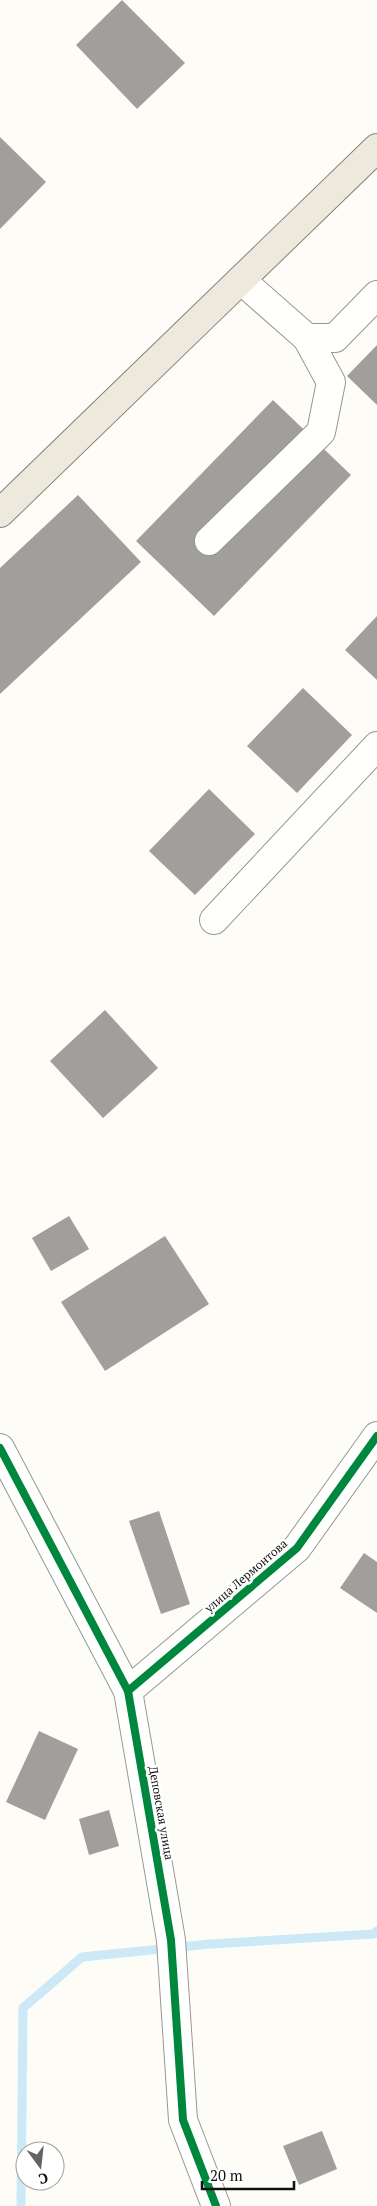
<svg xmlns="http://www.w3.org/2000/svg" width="377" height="2206" font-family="'PT Serif',serif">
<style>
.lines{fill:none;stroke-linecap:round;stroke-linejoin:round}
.stream{stroke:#cde8f7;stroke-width:9}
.building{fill:#a19f9c}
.minor-casing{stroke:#979795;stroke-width:30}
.major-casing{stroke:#858482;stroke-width:30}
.minor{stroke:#fffffe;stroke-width:28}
.major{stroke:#ede9dc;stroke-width:28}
.cycleway-casing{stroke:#fff;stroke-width:11}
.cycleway{stroke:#00873e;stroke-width:8}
.labels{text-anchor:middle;stroke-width:5;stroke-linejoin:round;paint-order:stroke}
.street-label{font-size:12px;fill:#111;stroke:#fff}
</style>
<rect width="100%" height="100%" fill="#fdfcf7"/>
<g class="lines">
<polyline class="stream" points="21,2206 23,2008 82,1957 210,1944 374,1934 377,1931"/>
</g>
<g class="building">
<polygon points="122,0 185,63 137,109 76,45"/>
<polygon points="0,137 46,182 0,229"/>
<polygon points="377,345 377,405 347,376"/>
<polygon points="273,400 351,475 214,616 136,541"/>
<polygon points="78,495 141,562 0,694 0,568"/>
<polygon points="377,616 377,680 345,650"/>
<polygon points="303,688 352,735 297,793 247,746"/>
<polygon points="209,789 255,834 195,895 149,851"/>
<polygon points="105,1010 158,1068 103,1118 50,1061"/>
<polygon points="69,1216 89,1249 51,1271 32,1238"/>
<polygon points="165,1236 209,1304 105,1371 61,1302"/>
<polygon points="159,1511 190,1604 161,1614 129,1521"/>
<polygon points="364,1553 377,1562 377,1613 340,1588"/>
<polygon points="39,1731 78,1749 45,1820 6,1802"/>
<polygon points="109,1810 119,1846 89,1855 79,1819"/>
<polygon points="322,2131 337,2169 299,2185 283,2146"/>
</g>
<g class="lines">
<defs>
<g id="minor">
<polyline points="307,338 335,338 377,295"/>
<polyline points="209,541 321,432 331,382 307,338 241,280"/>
<polyline points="214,920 377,746"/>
<polyline points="0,1448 128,1691 171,1940 183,2120 216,2206"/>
<polyline points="128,1691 297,1548 377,1436"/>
</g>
<polyline id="major" points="0,513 377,148"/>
</defs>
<use href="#minor" class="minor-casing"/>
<use href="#major" class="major-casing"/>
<use href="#minor" class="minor"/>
<use href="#major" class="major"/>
<defs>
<g id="cycleway">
<polyline points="0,1448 128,1691 171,1940 183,2120 216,2206"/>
<polyline points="128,1691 297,1548 377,1436"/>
</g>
</defs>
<use href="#cycleway" class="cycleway-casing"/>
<use href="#cycleway" class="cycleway"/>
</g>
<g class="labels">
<g class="street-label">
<text transform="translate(246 1576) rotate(-41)" y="4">улица Лермонтова</text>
<text transform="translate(161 1813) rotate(80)" y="4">Деповская улица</text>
</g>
</g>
<g transform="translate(40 2166) rotate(165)"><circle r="24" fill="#ffffff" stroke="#a0a0a0"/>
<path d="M0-4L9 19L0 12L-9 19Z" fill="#646362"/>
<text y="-8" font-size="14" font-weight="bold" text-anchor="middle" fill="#111111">С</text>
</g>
<path d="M202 2181v8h92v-8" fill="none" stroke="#111111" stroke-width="2.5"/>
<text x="210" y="2181" font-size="15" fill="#111111" stroke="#ffffff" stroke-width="4" paint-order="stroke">20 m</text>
</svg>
